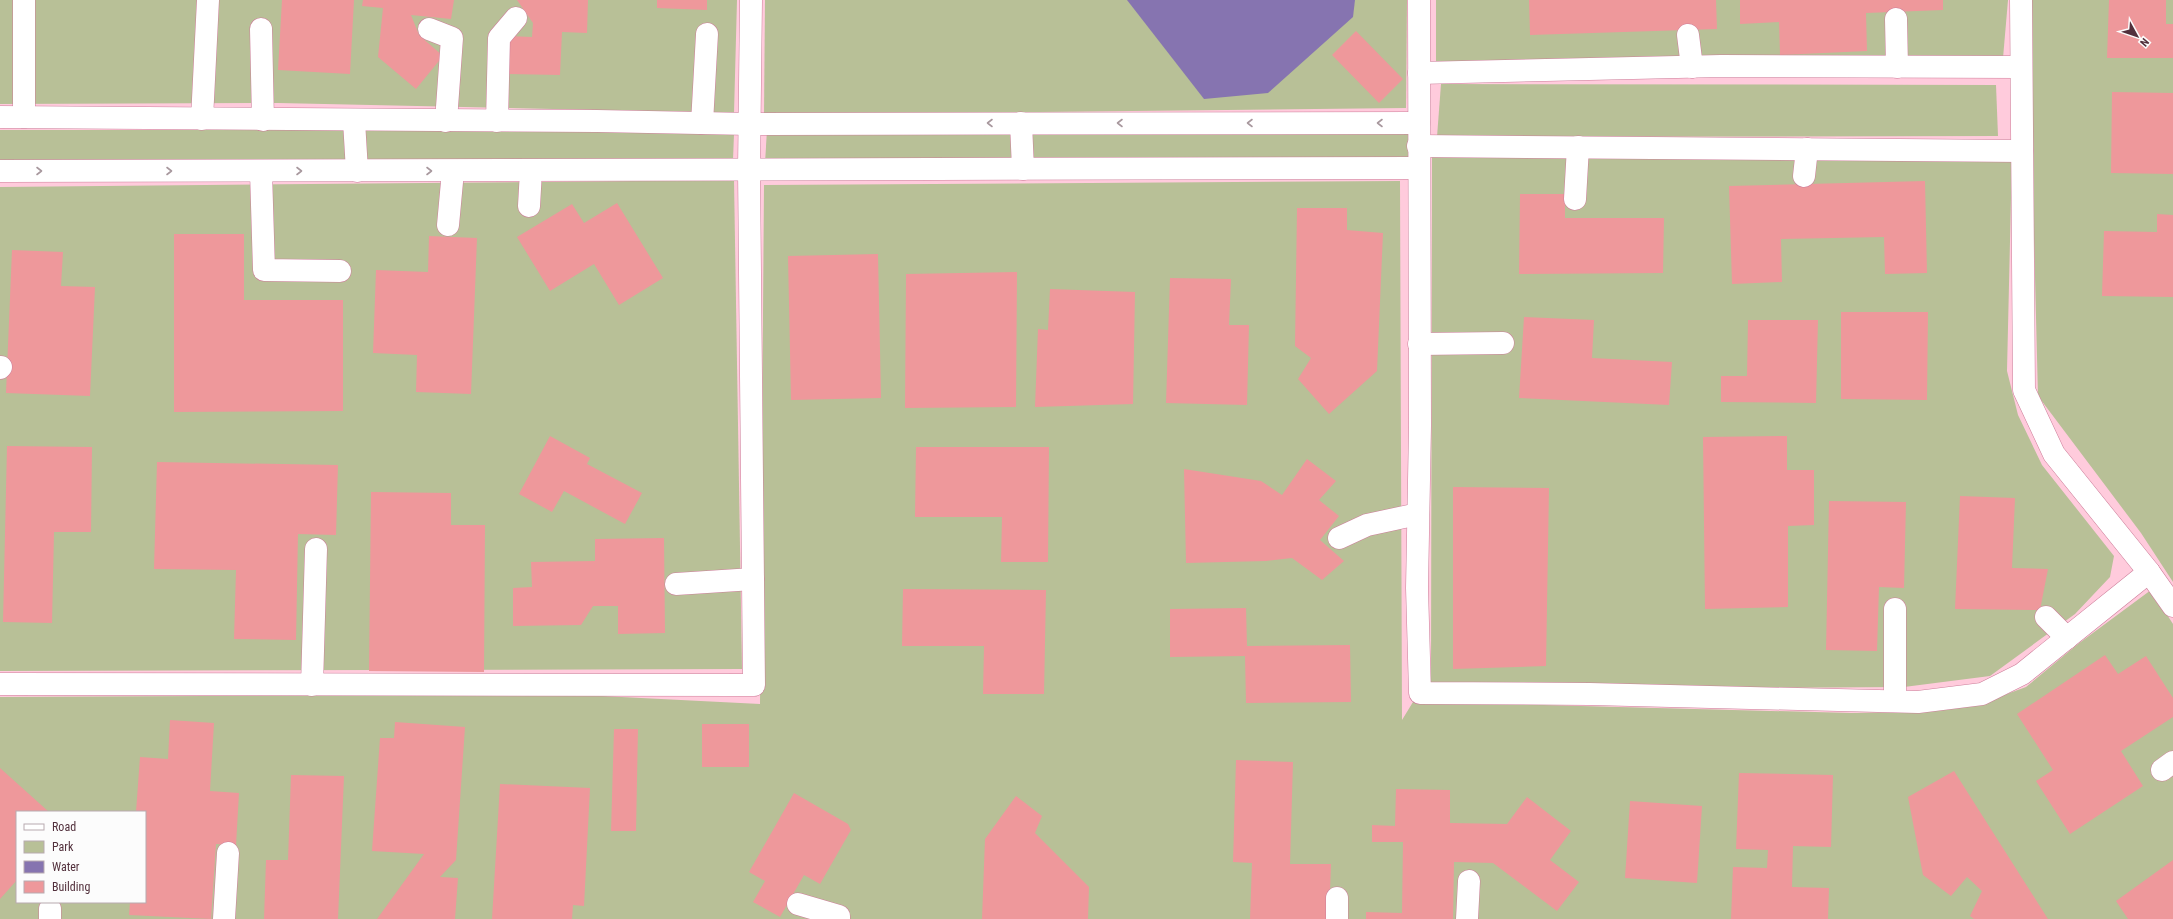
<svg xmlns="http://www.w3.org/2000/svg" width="2173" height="919" font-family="'Roboto Condensed',sans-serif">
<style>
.green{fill:#b8c097;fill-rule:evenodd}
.water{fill:#8674b0}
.building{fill:#ee989b}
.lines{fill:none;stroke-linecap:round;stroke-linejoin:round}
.minor-casing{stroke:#cd7e9a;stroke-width:23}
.minor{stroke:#fff;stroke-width:22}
.oneway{stroke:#a8989e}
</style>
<rect width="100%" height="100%" fill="#ffcbdc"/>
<g class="green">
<polygon points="0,0 737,0 734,113 278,103 0,104"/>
<polygon points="765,0 1407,0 1406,108 764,115"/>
<polygon points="1436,0 2008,0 2003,58 1436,62"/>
<polygon points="2028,0 2173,0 2173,582 2141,533 2038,396"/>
<polygon points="1441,84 1996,85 1998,136 1437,137"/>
<polygon points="1412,128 1411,161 765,163 767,130"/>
<polygon points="0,130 610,130 734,134 733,160 223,164 0,160"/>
<polygon points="1432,153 2012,155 2007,371 2018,415 2042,465 2114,556 2110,577 2075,614 1990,676 1904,687 1704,688 1431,683"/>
<polygon points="734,180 742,669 0,671 0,187"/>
<path d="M1400,181l2,539 11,-18h14l424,11 60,-1 74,-10 41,-15 52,-43 73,-54 22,34v295h-2173v-222l562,-3 198,10 4,-519zM17,812h128v90h-128z"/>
</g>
<polygon class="water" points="1127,0 1355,0 1353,17 1268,93 1204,99"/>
<g class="building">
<polygon points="282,0 354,0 350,74 278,70"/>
<polygon points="363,0 454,0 451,19 411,15 419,35 443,56 416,89 378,57 383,8 362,6"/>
<polygon points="517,0 588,0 587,33 562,32 560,75 507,74 508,36 532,37 533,23"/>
<polygon points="657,0 707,0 707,10 657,8"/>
<polygon points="1529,0 1716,0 1717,29 1530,35"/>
<polygon points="1740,0 1943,0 1943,10 1866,13 1867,51 1780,55 1779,22 1740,24"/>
<polygon points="2109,0 2166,0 2166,24 2173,24 2173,58 2107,58"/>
<polygon points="1356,31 1403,79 1379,103 1332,55"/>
<polygon points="2112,92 2173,93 2173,174 2111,173"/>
<polygon points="1925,181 1927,273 1885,274 1884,237 1781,239 1782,282 1732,284 1729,186"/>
<polygon points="1520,194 1565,194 1565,218 1664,218 1663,273 1519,274"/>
<polygon points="617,203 663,278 619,305 594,264 550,291 517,237 572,204 584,223"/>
<polygon points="1297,208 1347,208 1347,230 1383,233 1377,371 1329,414 1298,379 1311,358 1295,346"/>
<polygon points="2157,214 2173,215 2173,297 2102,296 2104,231 2157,232"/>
<polygon points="174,234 244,234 244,300 343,300 343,411 174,412"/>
<polygon points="429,236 477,238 471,394 416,392 417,355 373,353 376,270 428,272"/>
<polygon points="12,250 63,252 61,286 95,287 90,396 6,393"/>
<polygon points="878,254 881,398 791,400 788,256"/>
<polygon points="1017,272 1016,407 905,408 906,274"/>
<polygon points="1170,278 1231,279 1229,325 1249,325 1247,405 1166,403"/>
<polygon points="1050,289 1135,292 1133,404 1035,407 1038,329 1048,330"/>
<polygon points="1841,312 1928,312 1927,400 1841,399"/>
<polygon points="1524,317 1594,320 1592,358 1672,362 1669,405 1519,398"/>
<polygon points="1748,320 1818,320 1816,403 1721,402 1721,376 1747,376"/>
<polygon points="550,436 590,458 587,464 642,493 625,524 564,491 552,512 519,494"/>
<polygon points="1787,436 1787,470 1814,470 1814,525 1788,526 1788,607 1705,609 1703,437"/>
<polygon points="7,446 92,447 91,532 54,532 52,623 3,622"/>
<polygon points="916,447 1049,447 1048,562 1001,562 1002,517 915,517"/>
<polygon points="1307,459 1336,481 1319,500 1339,516 1320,540 1344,561 1322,580 1292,558 1266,561 1186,563 1184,469 1261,481 1282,495"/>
<polygon points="157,462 338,465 336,535 298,534 296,640 234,639 236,570 154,569"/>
<polygon points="1453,487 1549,488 1546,666 1453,669"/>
<polygon points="371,492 451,493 451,525 485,525 484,672 369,671"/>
<polygon points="1960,496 2015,498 2012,568 2048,569 2040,610 1955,609"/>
<polygon points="1829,501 1906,502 1904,588 1879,587 1877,651 1826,650"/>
<polygon points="664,538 665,633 618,634 618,606 593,606 581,625 513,626 513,588 532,587 531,562 595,561 595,539"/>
<polygon points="903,589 1046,590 1044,694 983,694 984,646 902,646"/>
<polygon points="1246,608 1247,646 1350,645 1351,702 1246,703 1245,656 1170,657 1170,609"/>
<polygon points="2105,655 2118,674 2146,656 2173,698 2173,717 2121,751 2143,786 2070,834 2036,781 2053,770 2017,714"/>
<polygon points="170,720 214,723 210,791 239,793 236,845 216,844 211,919 129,915 130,902 145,902 145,812 136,812 140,757 168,759"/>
<polygon points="395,722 465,727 456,860 440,877 458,878 455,919 377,919 424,854 372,851 380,738 394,738"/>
<rect x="702" y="724" width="47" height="43"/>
<polygon points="614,729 638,729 636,831 611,831"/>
<polygon points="1236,760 1293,762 1290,864 1331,864 1329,919 1250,919 1252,863 1233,862"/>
<polygon points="0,768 49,812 17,812 17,880 0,899"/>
<polygon points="1954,771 2048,919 1974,919 1970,916 1982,891 1967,877 1951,896 1923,875 1908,797"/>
<polygon points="1739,773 1833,775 1831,847 1793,846 1792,887 1829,888 1828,919 1731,919 1733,867 1767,868 1768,850 1736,849"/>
<polygon points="291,775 344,776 338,919 264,919 266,860 288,860"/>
<polygon points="500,784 590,788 584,906 573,905 572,919 492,919"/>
<polygon points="1396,789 1450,790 1450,823 1507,824 1527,797 1571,831 1550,860 1579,882 1557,911 1493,863 1454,862 1453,919 1366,919 1366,912 1402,913 1403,842 1372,842 1372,825 1395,826"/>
<polygon points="794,793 848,824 851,830 820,884 804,875 780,917 753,902 765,881 749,872"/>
<polygon points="1016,796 1042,816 1035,833 1089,887 1088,919 982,919 985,839"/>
<polygon points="1630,801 1702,806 1697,883 1625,878"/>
<polygon points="2173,860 2173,919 2128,919 2116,901"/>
</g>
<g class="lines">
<defs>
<g id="minor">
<polyline points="24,0 24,117"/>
<polyline points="1419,0 1420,426 1417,588 1420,693 1590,694 1918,702 1982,694 2022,674 2149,572"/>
<polyline points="2021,0 2024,390 2054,454 2149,572 2173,606"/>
<polyline points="1896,19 1897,67"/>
<polyline points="261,29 263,120"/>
<polyline points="429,29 452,38 446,121"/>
<polyline points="1688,35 1692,67"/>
<polyline points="1419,73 1721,66 2021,67"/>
<polyline points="0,117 597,121 750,124 1419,123"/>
<polyline points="202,119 208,0"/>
<polyline points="354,121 357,171"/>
<polyline points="497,121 499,38 516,18"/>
<polyline points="702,123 707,34"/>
<polyline points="1021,123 1023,169"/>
<polyline points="1418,146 2022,151"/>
<polyline points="0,171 1418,168"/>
<polyline points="261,172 264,270 340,271"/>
<polyline points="1804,176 1807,149"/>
<polyline points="1575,199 1578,147"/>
<polyline points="529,206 531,171"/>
<polyline points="448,225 453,171"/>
<polyline points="1419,344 1503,343"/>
<polyline points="0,368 1,367"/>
<polyline points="1339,538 1367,525 1418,514"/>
<polyline points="676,584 753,579"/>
<polyline points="1895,609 1895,701"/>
<polyline points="2046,617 2067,638"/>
<polyline points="0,684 754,685 749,170 751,0"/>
<polyline points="312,685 316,549"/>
<polyline points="2162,770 2173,762"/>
<polyline points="798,904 839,916 839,919"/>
<polyline points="50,919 50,909"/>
<polyline points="224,919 228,853"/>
<polyline points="1337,919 1337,898"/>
<polyline points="1467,919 1469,881"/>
</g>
</defs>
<use href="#minor" class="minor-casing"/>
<use href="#minor" class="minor"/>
</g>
<defs><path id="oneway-chevron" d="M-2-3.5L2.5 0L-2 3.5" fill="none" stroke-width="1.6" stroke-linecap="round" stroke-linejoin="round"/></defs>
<g class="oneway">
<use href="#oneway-chevron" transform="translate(990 123) rotate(180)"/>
<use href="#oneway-chevron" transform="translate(1120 123) rotate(-180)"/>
<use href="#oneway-chevron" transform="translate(1250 123) rotate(-180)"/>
<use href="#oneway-chevron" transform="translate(1380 123) rotate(-180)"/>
<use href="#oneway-chevron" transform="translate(39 171)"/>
<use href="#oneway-chevron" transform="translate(169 171)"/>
<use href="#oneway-chevron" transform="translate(299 171)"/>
<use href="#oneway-chevron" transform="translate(429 171)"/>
</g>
<rect x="16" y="811" width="130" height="92" fill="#fcfcfc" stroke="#b8aaaf"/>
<rect x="24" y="824" width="20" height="6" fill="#ffffff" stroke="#b8aaaf"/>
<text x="52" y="831" font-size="12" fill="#52303c">Road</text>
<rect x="24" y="841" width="20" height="12" fill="#b8c097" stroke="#b8aaaf"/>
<text x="52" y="851" font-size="12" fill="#52303c">Park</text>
<rect x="24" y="861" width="20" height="12" fill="#8674b0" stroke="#b8aaaf"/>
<text x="52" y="871" font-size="12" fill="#52303c">Water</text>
<rect x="24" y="881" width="20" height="12" fill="#ee989b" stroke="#b8aaaf"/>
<text x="52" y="891" font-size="12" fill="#52303c">Building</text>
<g transform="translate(2137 36) rotate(130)" stroke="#fcfcfc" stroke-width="3" paint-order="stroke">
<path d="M0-3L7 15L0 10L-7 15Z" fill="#52303c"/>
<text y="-6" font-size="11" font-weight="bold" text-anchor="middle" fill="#52303c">N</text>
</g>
</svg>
